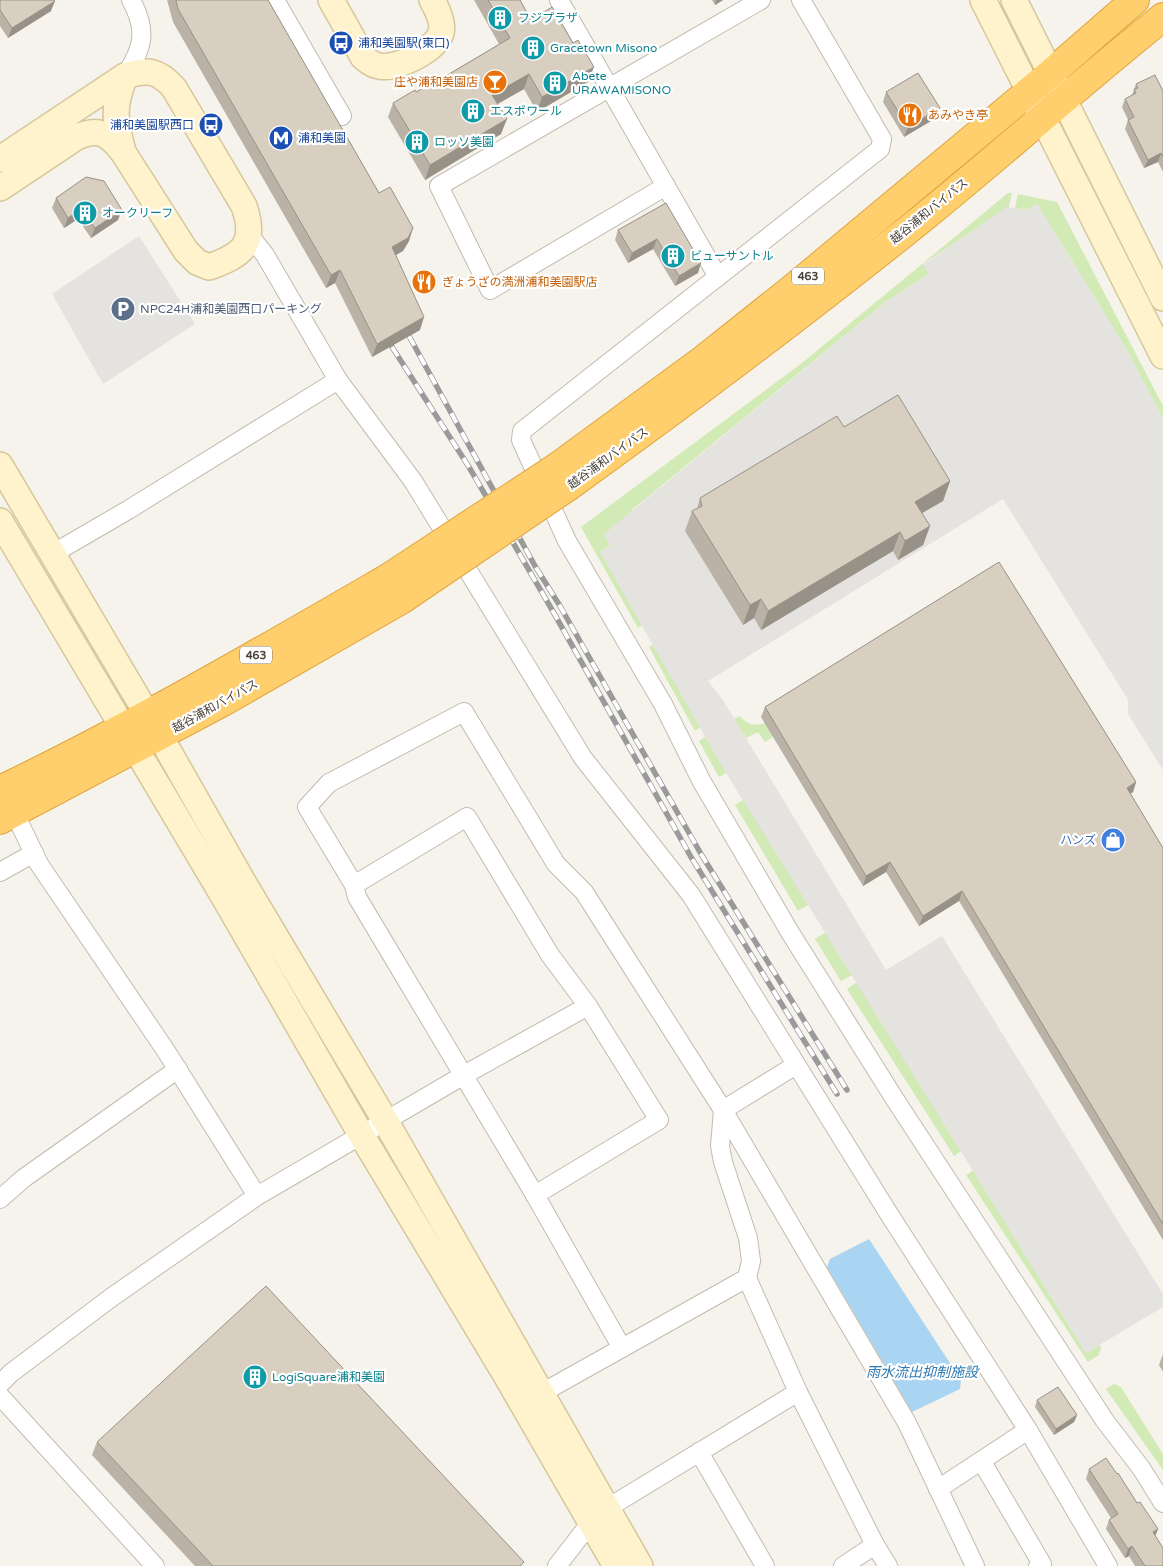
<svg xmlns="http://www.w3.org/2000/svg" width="1163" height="1566" font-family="'Varela Round','Noto Sans JP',sans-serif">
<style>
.green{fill:#d2eab5}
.parking{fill:#e5e3e0}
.water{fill:#a9d4f2}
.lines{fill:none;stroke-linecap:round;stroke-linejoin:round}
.street-casing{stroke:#c2bbae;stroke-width:20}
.secondary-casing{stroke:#d6c79b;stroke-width:28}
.highway-casing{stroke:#e0a43c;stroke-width:30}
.street{stroke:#fff;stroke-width:18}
.secondary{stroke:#fff3cd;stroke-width:25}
.highway{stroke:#ffcf6e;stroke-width:28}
.rail-casing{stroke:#9a9a9a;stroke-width:5.5}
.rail{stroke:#fff;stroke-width:4;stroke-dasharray:11;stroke-linecap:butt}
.highway-bridge-casing{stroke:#e0a43c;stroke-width:30;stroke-linecap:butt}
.highway-bridge{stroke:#ffcf6e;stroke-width:28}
.wall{fill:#bab2a6}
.shaded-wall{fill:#979187}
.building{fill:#d8cfc1;stroke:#979187}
.labels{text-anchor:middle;stroke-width:4.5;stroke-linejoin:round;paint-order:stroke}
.shield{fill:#fff;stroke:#817c74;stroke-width:1}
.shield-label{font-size:11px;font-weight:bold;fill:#4b4439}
.culture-label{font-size:12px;fill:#0d838f;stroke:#fff;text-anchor:start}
.transit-label{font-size:12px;fill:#164399;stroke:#fff;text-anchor:start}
.food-label{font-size:12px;fill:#c56008;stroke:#fff;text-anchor:start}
.street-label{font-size:12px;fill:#4b4439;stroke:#fff}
.service-label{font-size:12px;fill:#4e5e75;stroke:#fff;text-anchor:start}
.shop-label{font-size:12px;fill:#366cbe;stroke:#fff;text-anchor:end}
.water-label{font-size:14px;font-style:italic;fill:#2e7ab2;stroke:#fff}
</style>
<rect width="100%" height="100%" fill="#f6f3ec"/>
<g class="green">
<polygon points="1008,193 1012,193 1009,207 923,264 929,274 887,301 633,509 610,546 600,552 655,617 638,628 581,527 802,363"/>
<polygon points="1018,194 1057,202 1163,406 1163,419 1125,347 1037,204 1026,210 1015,208"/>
<polygon points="658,642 710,721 695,731 649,647"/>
<path d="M740,716c6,8 15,11 25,7l8,14 -8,5 -7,-10 -12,6 -12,-19z"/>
<polygon points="716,730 735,768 719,777 699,741"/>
<polygon points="749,796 817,900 798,911 735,805"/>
<polygon points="837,925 827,935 852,975 841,981 815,939"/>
<polygon points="857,982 961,1151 954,1156 847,989"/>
<polygon points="986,1162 979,1180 1086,1353 1100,1345 1101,1348 1099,1355 1088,1362 966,1175"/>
<polygon points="1114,1384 1121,1387 1163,1454 1163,1470 1106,1389"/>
</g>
<g class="parking">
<polygon points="1037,204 1125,347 1163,419 1163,770 1128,714 1128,701 1127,698 1003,499 708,681 723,700 886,970 942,936 1163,1294 1163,1307 1086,1353 723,768 600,552 610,546 604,534 887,301 929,274 923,265 1007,207 1026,210"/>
<polygon points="139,236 195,324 103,384 52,294"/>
</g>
<polygon class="water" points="869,1239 961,1380 960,1389 912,1412 827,1267 830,1259"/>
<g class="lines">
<defs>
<g id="street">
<polyline points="275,0 342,116"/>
<polyline points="559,0 718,277"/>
<polyline points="801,0 882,139 880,149 522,431 521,440 567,541 663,704 702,782 791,934 896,1101 1105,1421 1141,1468 1163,1503"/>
<path d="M125,76c18,-28 23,-45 6,-76"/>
<polyline points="666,186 490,290 439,186 761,0"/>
<polyline points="338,380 413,481 583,758 691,895 889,1214 1028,1430 1108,1566"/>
<polyline points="54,553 128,510 338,380 265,255 250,236"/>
<polyline points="15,814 39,864 166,1051 257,1196"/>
<polyline points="0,872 34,853"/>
<polyline points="354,885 467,817 550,955 588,1006 659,1120 535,1195 622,1348"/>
<polyline points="796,1065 723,1110 720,1146 723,1162 748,1238 751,1261 747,1278 798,1392 875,1545 888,1566"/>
<polyline points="535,1195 357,897 354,885 307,807 329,783 464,712 556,864 584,892 723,1110 907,1423 975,1566"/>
<polyline points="0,1199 24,1178 178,1069"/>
<polyline points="0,1384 11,1373 112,1297 257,1196 464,1075 588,1006"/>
<polyline points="540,1394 747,1278"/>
<polyline points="0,1396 155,1566"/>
<polyline points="699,1452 765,1566"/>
<polyline points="982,1462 1042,1564 1038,1566"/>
<polyline points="938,1489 1028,1430"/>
<polyline points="557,1566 591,1522 606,1509 798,1392"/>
<polyline points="843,1566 875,1545"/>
</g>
<g id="secondary">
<path d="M331,0l32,57c5,4 9,8 16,9 18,4 56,-16 62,-33 3,-10 -4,-24 -9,-33"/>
<polyline points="983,0 1163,356"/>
<polyline points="1014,0 1163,298"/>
<path d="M123,152c-8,-33 -11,-43 2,-76"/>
<path d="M0,159l125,-83c23,-7 33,-6 49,12l70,118c13,38 -1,49 -35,61l-12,-5 -11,-11 -63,-99c-15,-19 -25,-25 -48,-14l-75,50"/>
<polyline points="0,465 160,736 243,882 386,1122 640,1566"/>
<polyline points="0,521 224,897 362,1136 507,1377 616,1566"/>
</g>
<g id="highway">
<polyline points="557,467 704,359 792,289 1050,74 1135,0"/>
<path d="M569,486c115,-83 229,-168 340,-257 86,-69 168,-143 254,-212"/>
<path d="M0,790c133,-64 260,-138 388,-212"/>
<polyline points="0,820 223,702 401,600"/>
</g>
</defs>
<use href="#street" class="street-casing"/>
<use href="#secondary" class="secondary-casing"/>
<use href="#highway" class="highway-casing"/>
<use href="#street" class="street"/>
<use href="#secondary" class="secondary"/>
<use href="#highway" class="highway"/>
<defs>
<g id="rail">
<polyline points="409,336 535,566 560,606 701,854 847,1090"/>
<polyline points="392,347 469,467 551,608 691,857 837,1094"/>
</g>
</defs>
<use href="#rail" class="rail-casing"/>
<use href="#rail" class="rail"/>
<defs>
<g id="highway-bridge">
<polyline points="388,578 557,467"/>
<polyline points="401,600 569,486"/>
</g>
</defs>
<use href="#highway-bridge" class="highway-bridge-casing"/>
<use href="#highway-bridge" class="highway-bridge"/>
</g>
<g class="wall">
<polygon points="0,0 51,11 8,38 0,26"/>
<polygon points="167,0 268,0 379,193 409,241 403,251 396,255 420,330 372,357 335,283 326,288 173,22"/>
<polygon points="474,0 520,0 531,20 588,82 537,112 524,89 497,104 501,134 425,180 388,117 393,103 416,92 444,77 499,44"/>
<polygon points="712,0 723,0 715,5"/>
<polygon points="1136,84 1163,91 1163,172 1158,162 1144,168 1125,129 1128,120 1122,107 1125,99 1132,95"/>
<polygon points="886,92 940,108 936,118 904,137 883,102"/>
<polygon points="56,198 118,220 91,238 78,219 64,228 52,208"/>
<polygon points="666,203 698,273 675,286 653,249 628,263 615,240 618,230"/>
<polygon points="844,427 950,481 943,501 922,513 930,526 923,545 898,560 893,551 761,630 754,618 743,625 685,531 692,511 697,509 700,498"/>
<polygon points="765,707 1136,782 1133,792 1130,794 1163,848 1163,1240 959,901 919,926 886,872 863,886 761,717"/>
<polygon points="1163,1354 1163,1372 1159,1365"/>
<polygon points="1037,1400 1077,1415 1074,1422 1054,1435 1035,1407"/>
<polygon points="97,1442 523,1566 195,1566 92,1455"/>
<polygon points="1089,1469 1137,1503 1158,1529 1155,1536 1163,1566 1135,1566 1129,1556 1125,1558 1106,1529 1109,1520 1111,1518 1086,1479"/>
</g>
<g class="shaded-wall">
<polygon points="716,0 723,0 715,5"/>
<polygon points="55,1 51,11 8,38 12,28"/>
<polygon points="594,67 588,82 537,112 542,97"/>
<polygon points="529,74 524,89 487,110 492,95"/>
<polygon points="940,108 936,118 904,137 908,127"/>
<polygon points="507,119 501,134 425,180 430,165"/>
<polygon points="1161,153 1158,162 1144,168 1148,160"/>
<polygon points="81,209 78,219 64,228 68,218"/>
<polygon points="122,210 118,220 91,238 95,228"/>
<polygon points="413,228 409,241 403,251 387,260 392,247"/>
<polygon points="657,239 653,249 628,263 632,253"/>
<polygon points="701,263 698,273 675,286 679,276"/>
<polygon points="340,270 335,283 326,288 331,275"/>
<polygon points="424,317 420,330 372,357 377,344"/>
<polygon points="950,481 943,501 908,521 915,502"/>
<polygon points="930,526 923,545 898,560 905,541"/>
<polygon points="900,532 893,551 761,630 768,611"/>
<polygon points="761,599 754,618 743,625 750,605"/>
<polygon points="1136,782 1133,792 1123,798 1127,788"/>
<polygon points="890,862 886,872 863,886 866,876"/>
<polygon points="962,891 959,901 919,926 923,916"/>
<polygon points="1077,1415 1074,1422 1054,1435 1056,1429"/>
<polygon points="1158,1529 1154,1539 1153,1532"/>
<polygon points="1132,1546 1129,1556 1125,1558 1128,1549"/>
</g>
<g class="building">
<polygon points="0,0 54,0 55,1 12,28 0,10"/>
<polygon points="176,0 268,0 379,193 390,187 413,228 408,238 392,247 424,317 377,344 340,270 331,275 178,9"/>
<polygon points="488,0 520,0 531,20 552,7 573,43 578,40 594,67 542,97 529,74 492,95 507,119 430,165 393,103 415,90 416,92 444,77 510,38"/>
<polygon points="918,73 940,108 908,127 886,92"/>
<polygon points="1155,75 1163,91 1163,157 1161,153 1148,160 1128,120 1134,117 1125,99 1136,93 1134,89 1138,88 1136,84"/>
<polygon points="86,177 104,181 122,210 95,228 81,209 68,218 56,198"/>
<polygon points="666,203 701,263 679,276 657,239 632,253 618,230"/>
<polygon points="898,395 950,481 915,502 930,526 905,541 900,532 768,611 761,599 750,605 692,511 702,506 700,498 837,416 844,427"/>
<polygon points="999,562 1136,782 1127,788 1163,848 1163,1224 962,891 923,916 890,862 866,876 765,707"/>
<polygon points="266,1286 524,1562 520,1566 213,1566 97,1442"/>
<polygon points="1058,1387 1077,1415 1056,1429 1037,1400"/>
<polygon points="1106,1458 1117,1474 1118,1473 1137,1503 1140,1502 1158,1529 1153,1532 1163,1548 1163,1566 1145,1566 1132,1546 1128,1549 1109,1520 1118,1514 1089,1469"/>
</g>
<defs>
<symbol id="building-disc" viewBox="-11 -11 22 22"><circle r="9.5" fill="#0f9aa8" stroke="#fff"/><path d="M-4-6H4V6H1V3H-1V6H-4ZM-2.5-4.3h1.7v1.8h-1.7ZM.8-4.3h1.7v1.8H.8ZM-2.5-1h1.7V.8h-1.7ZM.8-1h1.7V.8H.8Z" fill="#fff"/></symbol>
<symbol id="bus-disc" viewBox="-11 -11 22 22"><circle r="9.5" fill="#1a4fb4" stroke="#fff"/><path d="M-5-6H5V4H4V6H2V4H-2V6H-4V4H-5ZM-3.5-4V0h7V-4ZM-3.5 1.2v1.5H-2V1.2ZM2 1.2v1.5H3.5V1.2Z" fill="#fff"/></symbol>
<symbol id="bar-disc" viewBox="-11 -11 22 22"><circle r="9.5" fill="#e8710a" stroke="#fff"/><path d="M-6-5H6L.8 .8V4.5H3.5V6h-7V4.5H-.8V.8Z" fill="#fff"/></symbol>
<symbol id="restaurant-disc" viewBox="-11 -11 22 22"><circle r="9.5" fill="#e8710a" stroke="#fff"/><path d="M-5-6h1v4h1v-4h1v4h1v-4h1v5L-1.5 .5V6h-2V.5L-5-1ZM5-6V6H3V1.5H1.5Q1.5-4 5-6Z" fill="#fff"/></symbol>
<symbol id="metro-disc" viewBox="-11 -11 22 22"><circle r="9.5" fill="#1a4fb4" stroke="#fff"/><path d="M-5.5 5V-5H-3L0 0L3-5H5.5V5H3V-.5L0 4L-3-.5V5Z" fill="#fff"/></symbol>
<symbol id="parking-disc" viewBox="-11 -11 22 22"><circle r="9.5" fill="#5c6f8a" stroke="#fff"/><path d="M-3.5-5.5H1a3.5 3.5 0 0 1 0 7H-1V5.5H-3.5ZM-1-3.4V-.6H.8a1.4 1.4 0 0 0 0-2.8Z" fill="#fff"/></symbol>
<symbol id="shop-disc" viewBox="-11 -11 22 22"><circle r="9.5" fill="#3f7fe0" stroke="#fff"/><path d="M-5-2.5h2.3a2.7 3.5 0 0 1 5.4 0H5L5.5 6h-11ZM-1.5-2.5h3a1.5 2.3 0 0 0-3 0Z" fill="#fff"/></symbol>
</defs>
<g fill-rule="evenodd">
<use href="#building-disc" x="486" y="4" width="28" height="28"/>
<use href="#bus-disc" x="327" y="29" width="28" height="28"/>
<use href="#building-disc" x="519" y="34" width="28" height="28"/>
<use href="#bar-disc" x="481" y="68" width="28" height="28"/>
<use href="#building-disc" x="541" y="69" width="28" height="28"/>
<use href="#building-disc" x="459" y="97" width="28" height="28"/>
<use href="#restaurant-disc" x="896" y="101" width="28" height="28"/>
<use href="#bus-disc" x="197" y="111" width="28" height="28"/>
<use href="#metro-disc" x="267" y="124" width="28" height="28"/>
<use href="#building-disc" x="403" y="128" width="28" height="28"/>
<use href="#building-disc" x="71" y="199" width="28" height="28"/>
<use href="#building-disc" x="659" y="242" width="28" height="28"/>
<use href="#restaurant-disc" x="410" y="268" width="28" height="28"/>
<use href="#parking-disc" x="109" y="295" width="28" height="28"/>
<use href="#shop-disc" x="1099" y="826" width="28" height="28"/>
<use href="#building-disc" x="241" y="1363" width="28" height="28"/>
</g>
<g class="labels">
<g class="shield">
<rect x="792" y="267.5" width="32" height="17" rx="4"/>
<rect x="240" y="646.5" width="32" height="17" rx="4"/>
</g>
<g class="shield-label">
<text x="808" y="280">463</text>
<text x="256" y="659">463</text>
</g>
<g class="culture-label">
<text x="518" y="22">フジプラザ</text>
<text x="550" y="52">Gracetown Misono</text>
<text x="572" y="80">Abete<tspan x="572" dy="14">URAWAMISONO</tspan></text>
<text x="490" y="115">エスポワール</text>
<text x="434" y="146">ロッソ美園</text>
<text x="102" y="217">オークリーフ</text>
<text x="690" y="260">ビューサントル</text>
<text x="272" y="1381">LogiSquare浦和美園</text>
</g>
<g class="transit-label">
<text x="358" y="47">浦和美園駅(東口)</text>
<text x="194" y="129" text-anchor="end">浦和美園駅西口</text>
<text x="298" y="142">浦和美園</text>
</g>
<g class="food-label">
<text x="478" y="86" text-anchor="end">庄や浦和美園店</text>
<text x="928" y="119">あみやき亭</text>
<text x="442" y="286">ぎょうざの満洲浦和美園駅店</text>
</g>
<g class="street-label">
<text transform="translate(929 211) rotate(-39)" y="4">越谷浦和バイパス</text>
<text transform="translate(608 458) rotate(-36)" y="4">越谷浦和バイパス</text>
<text transform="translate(215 706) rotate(-29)" y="4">越谷浦和バイパス</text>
</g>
<g class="service-label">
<text x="140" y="313">NPC24H浦和美園西口パーキング</text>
</g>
<g class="shop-label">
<text x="1096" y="844">ハンズ</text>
</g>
<g class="water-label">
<text x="922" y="1377">雨水流出抑制施設</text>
</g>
</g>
</svg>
